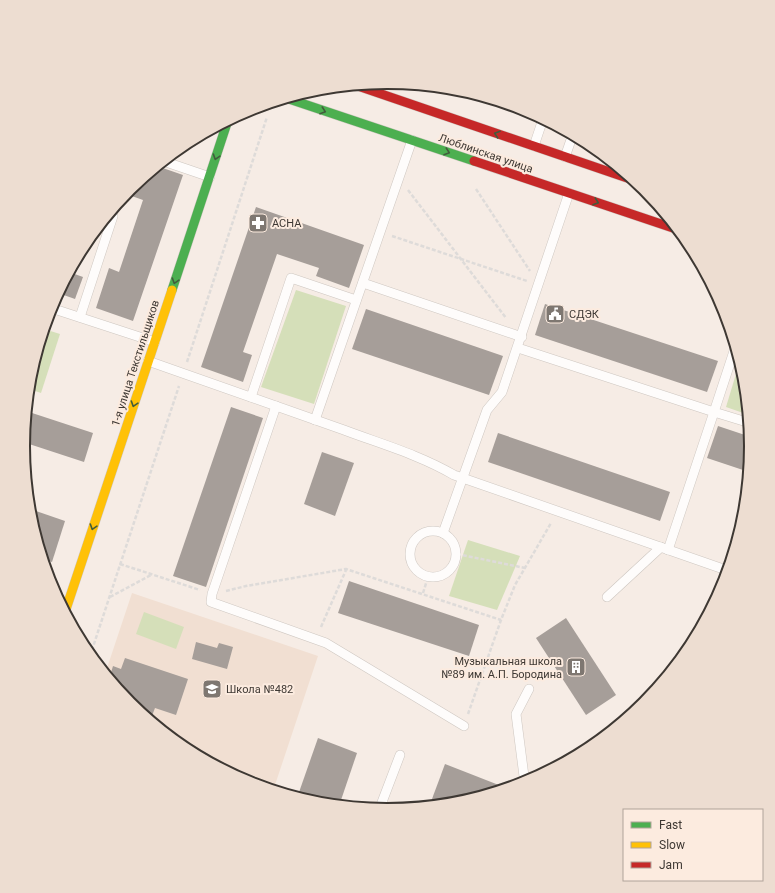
<svg xmlns="http://www.w3.org/2000/svg" width="775" height="893" font-family="Roboto,sans-serif">
<style>
.built{fill:#f1dfd2}
.green{fill:#d5dfb9}
.building{fill:#a69e99}
.lines{fill:none;stroke-linecap:round;stroke-linejoin:round}
.lane-casing{stroke:#cec7c1;stroke-width:10}
.fast-casing{stroke:#cec7c1;stroke-width:10}
.slow-casing{stroke:#cec7c1;stroke-width:10}
.jam-casing{stroke:#cec7c1;stroke-width:10}
.path{stroke:#dedbd9;stroke-width:2.5;stroke-dasharray:4 2;stroke-linecap:butt}
.lane{stroke:#fefcfb;stroke-width:9}
.fast{stroke:#4caf50;stroke-width:9}
.slow{stroke:#ffc107;stroke-width:9}
.jam{stroke:#c62828;stroke-width:9}
.oneway{stroke:#425c3c}
.labels{text-anchor:middle;stroke-width:4;stroke-linejoin:round;paint-order:stroke}
.street-label{font-size:11px;fill:#3e3833;stroke:#fcebdf}
.poi-label{font-size:11px;fill:#3e3833;stroke:#fcebdf;text-anchor:start}
.rim{fill:none;stroke:#3e3833;stroke-width:2}
</style>
<rect width="100%" height="100%" fill="#f6ece5"/>
<polygon class="built" points="132,593 318,656 273,791 248,783 185,749 130,704 105,674"/>
<g class="green">
<polygon points="296,290 346,306 314,404 261,387"/>
<polygon points="44,329 60,334 41,393 29,389 30,375"/>
<polygon points="739,364 742,365 745,376 749,415 726,407"/>
<polygon points="468,540 520,556 497,610 449,596"/>
<polygon points="144,612 184,627 176,649 136,634"/>
</g>
<g class="building">
<polygon points="157,166 183,175 133,321 96,308 109,268 119,272 143,200 126,194 130,189"/>
<polygon points="256,207 364,245 349,288 316,276 319,268 277,254 243,352 252,355 243,382 201,367"/>
<polygon points="69,272 83,277 75,299 58,293"/>
<polygon points="545,304 718,361 707,392 535,335"/>
<polygon points="366,309 503,356 489,395 352,349"/>
<polygon points="231,407 263,418 206,587 173,576"/>
<polygon points="26,411 93,433 84,462 23,442"/>
<polygon points="718,426 751,437 752,447 749,472 707,458"/>
<polygon points="498,433 670,492 660,521 488,462"/>
<polygon points="322,452 354,463 335,516 304,504"/>
<polygon points="36,511 65,521 52,562 43,559 32,524"/>
<polygon points="349,581 479,625 469,656 338,613"/>
<polygon points="566,618 616,695 586,715 536,638"/>
<polygon points="196,642 217,648 219,643 233,647 227,669 192,659"/>
<polygon points="125,658 188,679 176,715 155,708 150,721 130,704 109,679 113,666 121,669"/>
<polygon points="318,738 357,753 339,806 316,804 297,798"/>
<polygon points="445,764 509,789 458,804 429,807"/>
</g>
<g class="lines">
<defs>
<g id="lane">
<polyline points="534,146 543,119"/>
<polyline points="565,157 573,134"/>
<polyline points="163,161 210,177"/>
<polyline points="363,283 522,337"/>
<polyline points="51,308 155,342"/>
<polyline points="80,317 113,216 108,215"/>
<polyline points="736,345 714,412 750,423"/>
<polyline points="518,348 714,412 668,550"/>
<path d="M148,361c66,23 131,46 196,69 37,14 76,25 110,45l275,96"/>
<polyline points="251,397 291,278 356,300"/>
<polyline points="276,406 212,594 211,602 326,643 464,726"/>
<polyline points="315,420 412,140"/>
<circle cx="433" cy="554" r="23"/>
<polyline points="443,533 487,410 502,392 569,193"/>
<polyline points="607,597 661,547"/>
<polyline points="525,784 516,714 529,689"/>
<polyline points="379,810 400,755"/>
</g>
<g id="fast">
<polyline points="286,98 474,161"/>
<polyline points="172,290 228,120"/>
</g>
<polyline id="slow" points="65,612 172,290"/>
<g id="jam">
<polyline points="355,85 636,181"/>
<polyline points="474,161 679,230"/>
</g>
</defs>
<use href="#lane" class="lane-casing"/>
<use href="#fast" class="fast-casing"/>
<use href="#slow" class="slow-casing"/>
<use href="#jam" class="jam-casing"/>
<g class="path">
<polyline points="476,189 530,271"/>
<polyline points="408,190 506,318"/>
<polyline points="392,236 527,281"/>
<polyline points="187,362 267,117"/>
<polyline points="457,554 525,568"/>
<polyline points="120,564 200,590"/>
<polyline points="226,591 246,586 346,569 501,620"/>
<polyline points="423,593 428,577"/>
<polyline points="110,597 151,575"/>
<polyline points="321,627 346,570"/>
<polyline points="90,656 179,386"/>
<polyline points="468,714 501,620 515,585 551,523"/>
</g>
<use href="#lane" class="lane"/>
<use href="#fast" class="fast"/>
<use href="#slow" class="slow"/>
<use href="#jam" class="jam"/>
</g>
<defs><path id="oneway-chevron" d="M-2-3.5L2.5 0L-2 3.5" fill="none" stroke-width="1.6" stroke-linecap="round" stroke-linejoin="round"/></defs>
<g class="oneway">
<use href="#oneway-chevron" transform="translate(323 111) rotate(19)"/>
<use href="#oneway-chevron" transform="translate(497 134) rotate(-161)"/>
<use href="#oneway-chevron" transform="translate(447 152) rotate(19)"/>
<use href="#oneway-chevron" transform="translate(216 157) rotate(108)"/>
<use href="#oneway-chevron" transform="translate(596 202) rotate(19)"/>
<use href="#oneway-chevron" transform="translate(175 281) rotate(108)"/>
<use href="#oneway-chevron" transform="translate(134 404) rotate(108)"/>
<use href="#oneway-chevron" transform="translate(93 527) rotate(108)"/>
</g>
<defs>
<symbol id="pharmacy-square" viewBox="-11 -11 22 22"><rect x="-9" y="-9" width="18" height="18" rx="4" fill="#7e7771" stroke="#fcebdf"/><path d="M-2-6h4v4h4v4h-4v4h-4v-4h-4v-4h4Z" fill="#fff"/></symbol>
<symbol id="civic-square" viewBox="-11 -11 22 22"><rect x="-9" y="-9" width="18" height="18" rx="4" fill="#7e7771" stroke="#fcebdf"/><path d="M-.6-6.5H3V-4.5H.6V-3L4-1V1h2V6H-6V1h2V-1L-.6-3ZM-1.2 2.5V6h2.4V2.5Z" fill="#fff"/></symbol>
<symbol id="building-square" viewBox="-11 -11 22 22"><rect x="-9" y="-9" width="18" height="18" rx="4" fill="#7e7771" stroke="#fcebdf"/><path d="M-4-6H4V6H1V3H-1V6H-4ZM-2.5-4.3h1.7v1.8h-1.7ZM.8-4.3h1.7v1.8H.8ZM-2.5-1h1.7V.8h-1.7ZM.8-1h1.7V.8H.8Z" fill="#fff"/></symbol>
<symbol id="school-square" viewBox="-11 -11 22 22"><rect x="-9" y="-9" width="18" height="18" rx="4" fill="#7e7771" stroke="#fcebdf"/><path d="M0-5L7-2L0 1L-7-2ZM-4 1L0 2.5L4 1V4Q0 6-4 4Z" fill="#fff"/></symbol>
</defs>
<g fill-rule="evenodd">
<use href="#pharmacy-square" x="247" y="212" width="22" height="22"/>
<use href="#civic-square" x="544" y="303" width="22" height="22"/>
<use href="#building-square" x="565" y="656" width="22" height="22"/>
<use href="#school-square" x="201" y="678" width="22" height="22"/>
</g>
<g class="labels">
<g class="street-label">
<text transform="translate(486 153) rotate(19)" y="4">Люблинская улица</text>
<text transform="translate(135 363) rotate(-72)" y="4">1-я улица Текстильщиков</text>
</g>
<g class="poi-label">
<text x="272" y="227">АСНА</text>
<text x="569" y="318">СДЭК</text>
<text x="562" y="665" text-anchor="end">Музыкальная школа<tspan x="562" dy="13">№89 им. А.П. Бородина</tspan></text>
<text x="226" y="693">Школа №482</text>
</g>
</g>
<path d="M0 0H775V893H0ZM30 446a357 357 0 1 1 714 0a357 357 0 1 1-714 0Z" fill="#edddd1" fill-rule="evenodd"/>
<path class="rim" d="M30 446a357 357 0 1 1 714 0a357 357 0 1 1-714 0Z"/>
<rect x="623" y="809" width="140" height="72" fill="#fcebdf" stroke="#b0a39a"/>
<rect x="631" y="822" width="20" height="6" fill="#4caf50" stroke="#b0a39a"/>
<text x="659" y="829" font-size="12" fill="#3e3833">Fast</text>
<rect x="631" y="842" width="20" height="6" fill="#ffc107" stroke="#b0a39a"/>
<text x="659" y="849" font-size="12" fill="#3e3833">Slow</text>
<rect x="631" y="862" width="20" height="6" fill="#c62828" stroke="#b0a39a"/>
<text x="659" y="869" font-size="12" fill="#3e3833">Jam</text>
</svg>
